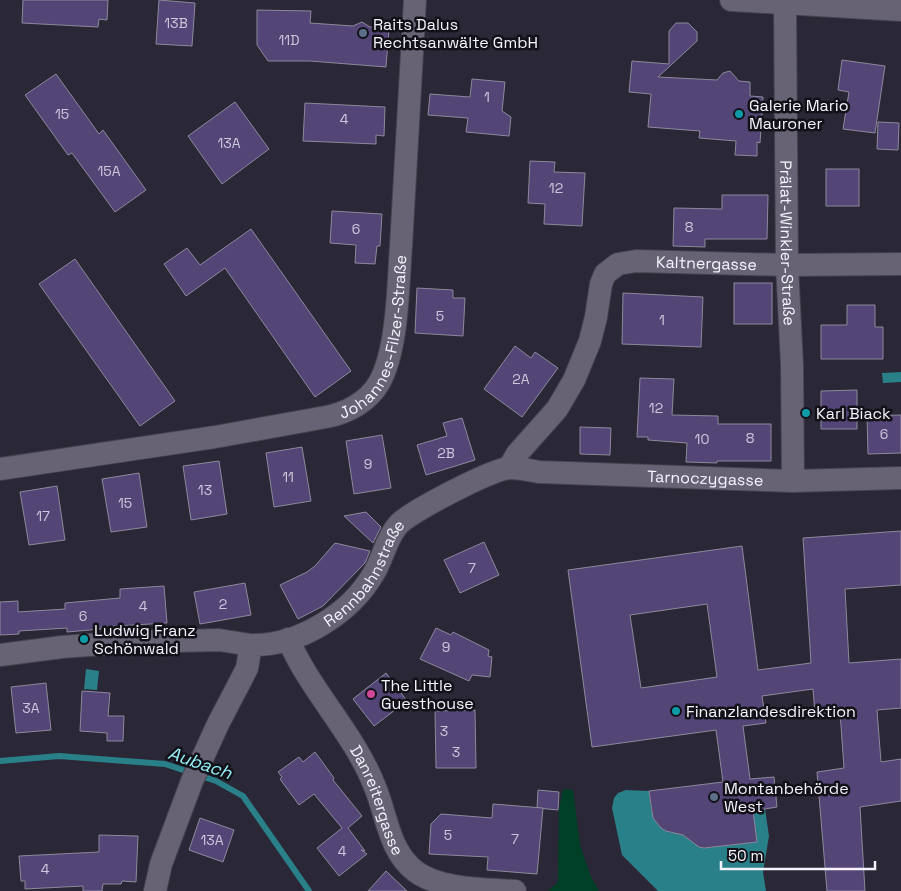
<svg xmlns="http://www.w3.org/2000/svg" width="901" height="891" font-family="'Space Grotesk',sans-serif">
<style>
.green{fill:#004029}
.water{fill:#2a8089}
.lines{fill:none;stroke-linecap:round;stroke-linejoin:round}
.stream{stroke:#2a8089;stroke-width:6}
.building{fill:#534677;stroke:#8d899c;fill-rule:evenodd}
.street-casing{stroke:#45424e;stroke-width:24}
.street{stroke:#676375;stroke-width:22}
.service-dot{fill:#5c6f8a;stroke:#121118;stroke-width:2}
.culture-dot{fill:#0f9aa8;stroke:#121118;stroke-width:2}
.hotel-dot{fill:#d1479c;stroke:#121118;stroke-width:2}
.labels{text-anchor:middle;stroke-width:5;stroke-linejoin:round;paint-order:stroke}
.number-label{font-size:14px;fill:#ccc8dc}
.poi-label{font-size:16px;fill:#f5f3fd;stroke:#121118;text-anchor:start}
.street-label{font-size:16px;fill:#f5f3fd;stroke:#121118}
.water-label{font-size:18px;font-style:italic;fill:#96f2fc;stroke:#121118}
</style>
<rect width="100%" height="100%" fill="#2a2736"/>
<polygon class="green" points="563,789 573,790 580,845 591,877 599,891 548,891 558,882 559,810"/>
<g class="water">
<polygon points="901,372 901,382 883,383 882,373"/>
<polygon points="86,669 99,671 97,690 84,689"/>
<path d="M626,790l23,1c2,16 2,35 20,41 5,1 11,1 15,4 8,4 12,10 20,12l53,-6 -4,-31 12,-2 4,27 -6,36 3,19h-108l-36,-36 -10,-47 2,-10 4,-5z"/>
</g>
<g class="lines">
<polyline class="stream" points="0,761 59,756 165,764 216,781 243,796 309,891"/>
</g>
<g class="building">
<polygon points="23,0 108,0 107,20 99,19 98,27 22,23"/>
<polygon points="159,0 195,3 192,46 156,44"/>
<polygon points="257,10 311,11 310,23 353,26 362,22 370,27 389,29 386,67 310,61 268,61 257,45"/>
<polygon points="676,23 688,23 697,32 697,41 658,77 717,80 723,73 730,71 739,81 750,82 750,96 763,97 760,143 757,142 757,156 735,155 736,141 699,138 700,131 648,127 651,94 629,92 632,61 669,64 669,31"/>
<polygon points="842,60 885,66 875,133 843,129 849,92 838,90"/>
<polygon points="56,74 99,134 103,130 146,190 115,212 72,153 68,155 25,95"/>
<polygon points="472,79 505,82 502,111 511,117 509,136 466,132 468,118 428,115 430,94 470,97"/>
<polygon points="235,102 269,149 222,184 188,136"/>
<polygon points="305,103 385,107 384,136 376,135 376,144 303,141"/>
<polygon points="878,122 899,123 898,150 877,149"/>
<polygon points="530,161 555,162 554,172 585,173 582,226 544,224 545,204 528,203"/>
<rect x="826" y="169" width="33" height="37"/>
<polygon points="722,195 768,195 767,239 705,239 705,247 673,246 674,208 722,209"/>
<polygon points="332,211 382,214 380,246 377,246 375,264 355,263 356,245 330,243"/>
<polygon points="251,229 351,371 315,397 225,268 186,296 164,264 187,248 200,265"/>
<polygon points="75,259 175,401 140,426 39,284"/>
<rect x="734" y="283" width="38" height="41"/>
<polygon points="417,288 453,290 453,298 465,298 463,336 415,333"/>
<polygon points="623,293 703,297 701,347 622,344"/>
<polygon points="847,305 875,305 875,327 883,327 883,359 821,359 821,325 847,325"/>
<polygon points="515,346 531,358 535,352 558,368 522,417 484,389"/>
<polygon points="640,378 674,379 672,415 718,416 718,424 771,424 771,461 717,461 717,463 686,462 687,443 648,440 648,437 637,437"/>
<polygon points="857,390 857,429 821,429 821,391"/>
<polygon points="901,415 901,453 868,454 867,416"/>
<polygon points="462,418 475,460 426,475 417,445 447,436 443,423"/>
<polygon points="580,427 611,428 610,455 580,454"/>
<polygon points="382,435 391,488 354,494 346,441"/>
<polygon points="302,447 311,501 274,507 266,453"/>
<polygon points="219,461 227,514 191,520 183,466"/>
<polygon points="139,473 147,527 111,532 102,479"/>
<polygon points="57,486 65,540 29,545 20,492"/>
<polygon points="366,512 381,527 373,543 344,516"/>
<path d="M901,531v54l-56,4 4,74 52,-4v49l-24,2 4,52 20,-3v42l-41,6 5,84h-38l-10,-119 27,-4 -4,-56 -25,2 -2,-25 -51,7 4,27 -23,3 7,53 24,-2 3,30 -24,4 4,31 -53,6 -5,-1 -16,-12 -17,-4 -5,-3 -8,-10 -4,-27 74,-9 -7,-52 -124,17 -24,-177 174,-24 16,124 53,-7 -8,-125zM707,604l10,73 -76,11 -11,-73z"/>
<polygon points="484,542 499,575 460,593 444,560"/>
<polygon points="335,543 370,551 365,563 323,606 298,619 280,585 307,572 315,566"/>
<polygon points="245,583 251,615 200,624 194,592"/>
<polygon points="164,586 167,623 101,627 101,629 67,632 67,628 19,631 19,634 0,635 0,602 18,601 18,612 65,609 65,603 120,598 120,589"/>
<polygon points="436,628 451,635 453,632 489,650 488,656 492,657 490,677 472,675 469,681 420,659"/>
<polygon points="386,673 407,701 374,726 353,699"/>
<polygon points="46,683 51,730 16,733 11,687"/>
<polygon points="82,691 110,693 108,716 124,716 123,741 107,741 107,733 80,731"/>
<polygon points="475,710 476,768 436,768 435,711"/>
<polygon points="315,752 334,778 333,780 362,816 348,828 365,851 361,850 367,854 339,876 317,848 342,828 314,794 299,805 280,779 282,777 278,772 299,757 303,762"/>
<polygon points="538,790 559,792 558,810 537,808"/>
<polygon points="493,804 543,808 537,874 487,870 488,857 429,854 431,824 441,814 492,818"/>
<polygon points="200,818 234,830 223,862 189,850"/>
<polygon points="99,835 138,836 136,882 122,881 121,884 103,884 102,891 83,891 83,886 25,889 25,881 21,881 19,856 99,852"/>
<polygon points="386,871 407,891 368,891"/>
</g>
<g class="lines">
<defs>
<g id="street">
<polyline points="731,0 901,10"/>
<path id="s1" d="M785,4l2,261 5,100 1,116"/>
<path id="s2" d="M509,468l8,-14 40,-45 17,-29 16,-39 6,-24 5,-33 4,-10 13,-10 18,-3 151,4 114,-1"/>
<path id="s3" d="M0,469l215,-32 111,-20c21,-4 42,-15 53,-34 19,-33 19,-98 22,-137 5,-82 9,-164 14,-246"/>
<path id="s4" d="M288,639c23,53 66,94 87,148 12,29 14,64 40,84 25,19 70,18 100,20"/>
<polyline points="0,655 62,647 131,642 219,640 251,645"/>
<path id="s5" d="M155,891l6,-27 31,-83 26,-57 24,-46 5,-10 4,-23c48,1 99,-31 123,-72 9,-15 12,-34 24,-48 11,-13 93,-55 111,-57 10,0 20,2 30,4l254,9 108,-3"/>
</g>
</defs>
<use href="#street" class="street-casing"/>
<use href="#street" class="street"/>
</g>
<g class="service-dot">
<circle cx="363" cy="33" r="5"/>
<circle cx="714" cy="797" r="5"/>
</g>
<g class="culture-dot">
<circle cx="739" cy="114" r="5"/>
<circle cx="806" cy="413" r="5"/>
<circle cx="84" cy="639" r="5"/>
<circle cx="676" cy="711" r="5"/>
</g>
<circle class="hotel-dot" cx="371" cy="694" r="5"/>
<g class="labels">
<g class="number-label">
<text x="176" y="28">13B</text>
<text x="289" y="45">11D</text>
<text x="487" y="102">1</text>
<text x="62" y="119">15</text>
<text x="344" y="124">4</text>
<text x="229" y="148">13A</text>
<text x="109" y="176">15A</text>
<text x="556" y="193">12</text>
<text x="689" y="232">8</text>
<text x="356" y="234">6</text>
<text x="440" y="321">5</text>
<text x="662" y="325">1</text>
<text x="521" y="384">2A</text>
<text x="656" y="413">12</text>
<text x="884" y="439">6</text>
<text x="750" y="443">8</text>
<text x="702" y="444">10</text>
<text x="446" y="458">2B</text>
<text x="368" y="469">9</text>
<text x="288" y="482">11</text>
<text x="205" y="495">13</text>
<text x="125" y="508">15</text>
<text x="43" y="521">17</text>
<text x="472" y="573">7</text>
<text x="223" y="609">2</text>
<text x="143" y="611">4</text>
<text x="83" y="621">6</text>
<text x="446" y="652">9</text>
<text x="31" y="713">3A</text>
<text x="444" y="736">3</text>
<text x="456" y="757">3</text>
<text x="448" y="840">5</text>
<text x="515" y="844">7</text>
<text x="212" y="845">13A</text>
<text x="342" y="856">4</text>
<text x="45" y="874">4</text>
</g>
<g class="poi-label">
<text x="373" y="30">Raits Dalus<tspan x="373" dy="18">Rechtsanwälte GmbH</tspan></text>
<text x="749" y="111">Galerie Mario<tspan x="749" dy="18">Mauroner</tspan></text>
<text x="816" y="419">Karl Biack</text>
<text x="94" y="636">Ludwig Franz<tspan x="94" dy="18">Schönwald</tspan></text>
<text x="381" y="691">The Little<tspan x="381" dy="18">Guesthouse</tspan></text>
<text x="686" y="717">Finanzlandesdirektion</text>
<text x="724" y="794">Montanbehörde<tspan x="724" dy="18">West</tspan></text>
</g>
<g class="street-label">
<text dy="6" stroke="none"><textPath href="#s1" startOffset="239">Prälat-Winkler-Straße</textPath></text>
<text dy="6" stroke="none"><textPath href="#s2" startOffset="326">Kaltnergasse</textPath></text>
<text dy="6" stroke="none"><textPath href="#s3" startOffset="435">Johannes-Filzer-Straße</textPath></text>
<text dy="6" stroke="none"><textPath href="#s5" startOffset="790">Tarnoczygasse</textPath></text>
<text dy="6" stroke="none"><textPath href="#s5" startOffset="408">Rennbahnstraße</textPath></text>
<text dy="6" stroke="none"><textPath href="#s4" startOffset="185">Danreitergasse</textPath></text>
</g>
<g class="water-label">
<text transform="translate(200 763) rotate(19)" y="6">Aubach</text>
</g>
</g>
<path d="M721 861v8h154v-8" fill="none" stroke="#f5f3fd" stroke-width="2.5"/>
<text x="728" y="861" font-size="15" fill="#f5f3fd" stroke="#121118" stroke-width="4" paint-order="stroke">50 m</text>
</svg>
